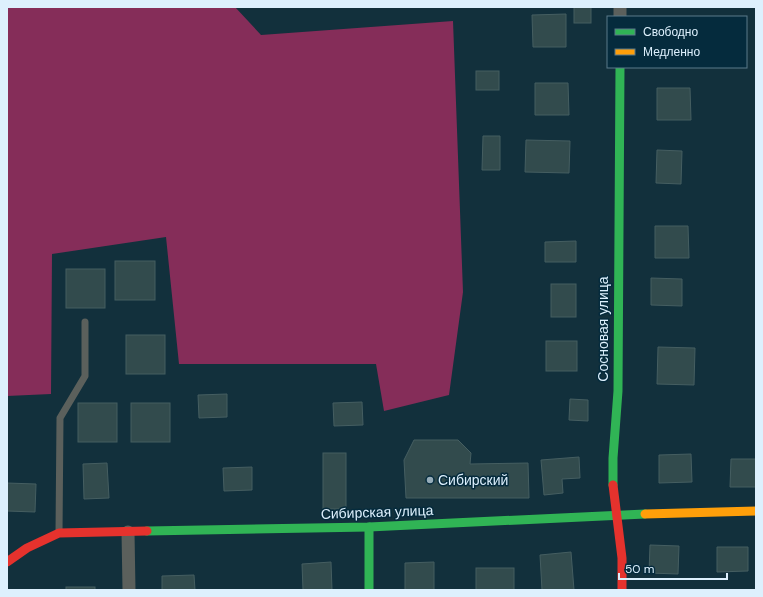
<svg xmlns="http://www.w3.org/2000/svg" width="763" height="597" font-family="'DM Sans',sans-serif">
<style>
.green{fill:#852d59}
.building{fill:#324b4d;stroke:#455e61}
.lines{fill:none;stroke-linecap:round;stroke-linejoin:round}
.lane{stroke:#5b605c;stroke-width:7}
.street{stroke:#5b605c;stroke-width:13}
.fast{stroke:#30b455;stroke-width:9}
.slow{stroke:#ff9f0a;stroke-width:9}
.jam{stroke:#e5322d;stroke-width:9}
.poi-dot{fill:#96adb9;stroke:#052b3d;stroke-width:1.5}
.labels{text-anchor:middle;stroke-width:3;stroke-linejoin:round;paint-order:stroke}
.street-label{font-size:14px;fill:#ddf0fd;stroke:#052b3d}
.poi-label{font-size:14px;fill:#ddf0fd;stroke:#052b3d;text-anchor:start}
</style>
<rect width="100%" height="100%" fill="#12303c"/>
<polygon class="green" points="7,7 235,7 261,35 453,21 463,292 449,395 384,411 376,364 179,364 166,237 52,254 51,394 7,396"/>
<g class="building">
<rect x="574" y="7" width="17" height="16"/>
<polygon points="566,14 566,47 533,47 532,15"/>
<rect x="476" y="71" width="23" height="19"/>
<polygon points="535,83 568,83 569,115 535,115"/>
<polygon points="657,88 690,88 691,120 657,120"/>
<polygon points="483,136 500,136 500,170 482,170"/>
<polygon points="526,140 570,141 569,173 525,172"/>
<polygon points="657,150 682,151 681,184 656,183"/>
<polygon points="655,226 688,226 689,258 655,258"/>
<polygon points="576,241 576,262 545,262 545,242"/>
<rect x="115" y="261" width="40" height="39"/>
<rect x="66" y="269" width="39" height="39"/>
<polygon points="651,278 682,279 682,306 651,305"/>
<rect x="551" y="284" width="25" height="33"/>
<rect x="126" y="335" width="39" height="39"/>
<rect x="546" y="341" width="31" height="30"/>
<polygon points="658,347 695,348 694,385 657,384"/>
<polygon points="227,394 227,417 199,418 198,395"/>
<polygon points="570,399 588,400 588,421 569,420"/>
<polygon points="362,402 363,425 334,426 333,403"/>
<rect x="78" y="403" width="39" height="39"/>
<rect x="131" y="403" width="39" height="39"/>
<polygon points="414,440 458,440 471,453 470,464 528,463 529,498 406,498 404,460"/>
<rect x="323" y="453" width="23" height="56"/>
<polygon points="691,454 692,482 659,483 659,455"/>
<polygon points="579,457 580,478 562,479 563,493 544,495 541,460"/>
<polygon points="731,459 756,459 756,487 730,487"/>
<polygon points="107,463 109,498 84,499 83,464"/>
<polygon points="252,467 252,490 224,491 223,468"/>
<polygon points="7,483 36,484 35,512 7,511"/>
<polygon points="650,545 679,546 678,574 649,573"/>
<polygon points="717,547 748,547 748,571 717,572"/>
<polygon points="571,552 574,590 542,590 540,555"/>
<polygon points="331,562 332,590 303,590 302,564"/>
<polygon points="434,562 434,590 405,590 405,563"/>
<rect x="476" y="568" width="38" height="22"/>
<polygon points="194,575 195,590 162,590 162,576"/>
<rect x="66" y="587" width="29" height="3"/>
</g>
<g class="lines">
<polyline class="lane" points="59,533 60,418 85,376 85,322"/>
<g class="street">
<polyline points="620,17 620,7"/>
<polyline points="128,532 129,590"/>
</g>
<g class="fast">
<polyline points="613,485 613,458 618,391 620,67"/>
<polyline points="369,527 369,590"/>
<polyline points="147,531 369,527 645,514"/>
</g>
<polyline class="slow" points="645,514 756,511"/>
<g class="jam">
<polyline points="613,485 622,558 622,590"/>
<polyline points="7,562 27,548 59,533 147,531"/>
</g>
</g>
<circle class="poi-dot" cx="430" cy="480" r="4"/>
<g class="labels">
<g class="street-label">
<text transform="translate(603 329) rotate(-90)" y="5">Сосновая улица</text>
<text transform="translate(377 512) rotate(-2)" y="5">Сибирская улица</text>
</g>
<g class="poi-label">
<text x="438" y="485">Сибирский</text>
</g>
</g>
<rect width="763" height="597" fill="none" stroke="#ddf0fd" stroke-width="16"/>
<rect x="607" y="16" width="140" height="52" fill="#052b3d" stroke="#5b7a8a"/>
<rect x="615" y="29" width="20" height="6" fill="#30b455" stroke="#5b7a8a"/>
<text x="643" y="36" font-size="12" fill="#ddf0fd">Свободно</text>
<rect x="615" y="49" width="20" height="6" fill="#ff9f0a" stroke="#5b7a8a"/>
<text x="643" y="56" font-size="12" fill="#ddf0fd">Медленно</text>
<path d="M619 573v6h108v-6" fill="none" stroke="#ddf0fd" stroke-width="2"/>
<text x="625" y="573" font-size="12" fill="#ddf0fd" stroke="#052b3d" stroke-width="3" paint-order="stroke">50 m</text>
</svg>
